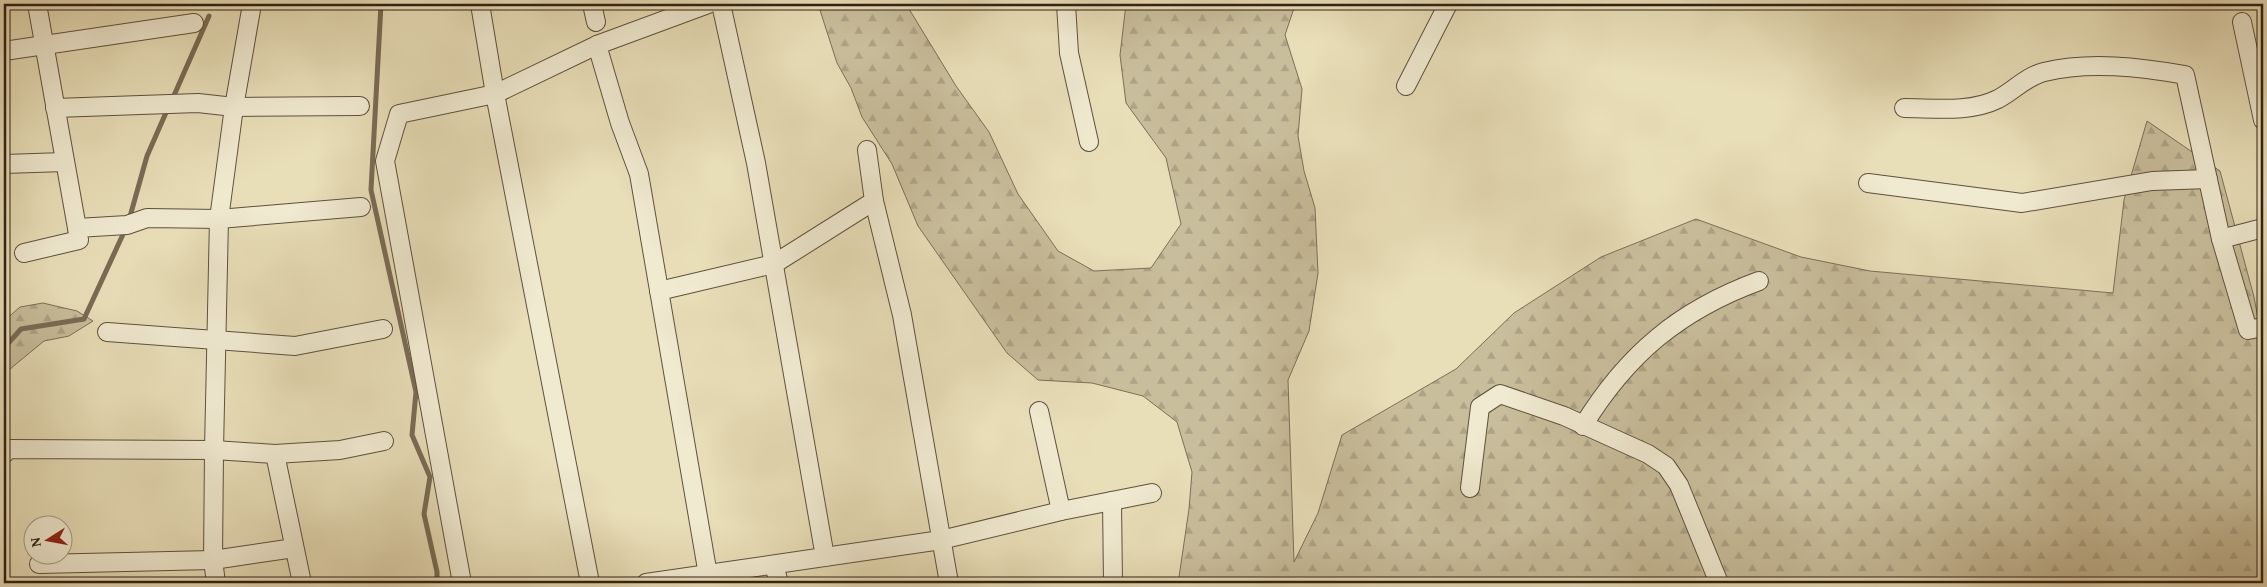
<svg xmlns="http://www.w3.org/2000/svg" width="2267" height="587" font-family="'Gentium Book Plus',serif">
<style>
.forest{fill:url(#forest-firs);stroke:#7d6f58}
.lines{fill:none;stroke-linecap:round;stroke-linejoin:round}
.stream{stroke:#7a6b55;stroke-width:5}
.street-casing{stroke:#5f503d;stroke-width:20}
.street{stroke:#f0ead1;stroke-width:18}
</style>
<defs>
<pattern id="forest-firs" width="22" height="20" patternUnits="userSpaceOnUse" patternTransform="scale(1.25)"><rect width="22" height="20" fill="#c9be9c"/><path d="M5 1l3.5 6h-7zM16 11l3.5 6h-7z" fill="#ada386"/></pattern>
</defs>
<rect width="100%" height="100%" fill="#e8deb8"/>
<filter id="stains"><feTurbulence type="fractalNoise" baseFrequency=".004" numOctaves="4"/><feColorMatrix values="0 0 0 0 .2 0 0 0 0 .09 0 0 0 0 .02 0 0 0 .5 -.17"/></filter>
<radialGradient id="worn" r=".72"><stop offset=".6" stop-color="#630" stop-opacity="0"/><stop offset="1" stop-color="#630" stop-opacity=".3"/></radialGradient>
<g class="forest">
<polygon points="818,4 906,4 956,86 989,132 1018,194 1058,251 1094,271 1151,268 1181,224 1166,158 1126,103 1120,55 1126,4 1299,4 1293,11 1285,35 1302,89 1298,136 1304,171 1315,208 1318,273 1309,331 1288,380 1294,562 1318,513 1342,435 1456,369 1514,313 1601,257 1696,219 1801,257 1870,271 2113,293 2124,200 2147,121 2220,171 2254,297 2263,345 2263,583 1181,583 1179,577 1189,509 1192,472 1177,422 1143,396 1092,383 1038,380 1007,353 918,226 892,164 862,117 851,88 837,63"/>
<polygon points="43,303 77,311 93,321 69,336 44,341 4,374 4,321 20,307"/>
</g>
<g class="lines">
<g class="stream">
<polyline points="381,4 371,190 416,392 412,435 430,477 424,514 437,572 437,583"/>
<polyline points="172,100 209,16"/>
<polyline points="129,220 147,156 168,108"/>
<polyline points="4,348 21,329 84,319 125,230"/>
</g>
<defs>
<g id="street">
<polyline points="37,4 77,228"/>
<polyline points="480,4 495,94 590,583"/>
<polyline points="592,4 596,22"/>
<polyline points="721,4 756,163 825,557"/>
<polyline points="1066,4 1069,53 1089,142"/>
<polyline points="2242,22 2263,120"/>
<polyline points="597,45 620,123 639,174 708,575"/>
<polyline points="4,51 194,23"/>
<polyline points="1406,86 1448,4"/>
<polyline points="55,108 198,103 234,107 360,106"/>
<path d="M1904,108c30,0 66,5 94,-9 17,-9 27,-22 46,-27 45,-11 96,-5 141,3l36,164 27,91 15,-3"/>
<polyline points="867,150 874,201 902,315 949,583"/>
<polyline points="4,164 65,162"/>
<polyline points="1868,183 2022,203 2152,181 2208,179"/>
<polyline points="2221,239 2263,228"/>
<polyline points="24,253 79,240 77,228 127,225 147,218 219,219 361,207"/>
<polyline points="659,291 774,264 874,201"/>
<polyline points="107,332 295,346 383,329"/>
<polyline points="1039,411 1061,511"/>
<path d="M1583,426c44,-72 97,-116 176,-145"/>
<polyline points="4,454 9,449 214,450 275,454 340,450 384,441"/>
<polyline points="275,454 302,583"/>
<polyline points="1470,488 1480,407 1500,394 1564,416 1648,454 1666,466 1679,485 1719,583"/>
<polyline points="1112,501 1113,583"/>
<polyline points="39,564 213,560 294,548"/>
<polyline points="774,565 779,583"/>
<polyline points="216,583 213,560 214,450 219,219 234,107 252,4"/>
<polyline points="462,583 385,161 399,114 495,94 597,45 708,4"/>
<polyline points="646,583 941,540 1061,511 1152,493"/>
</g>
</defs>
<use href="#street" class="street-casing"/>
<use href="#street" class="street"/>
</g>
<rect width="2267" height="587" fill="none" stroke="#e8deb8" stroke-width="20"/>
<rect x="5" y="5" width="2257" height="577" fill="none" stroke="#312014" stroke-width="2.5"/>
<rect x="10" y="10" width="2247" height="567" fill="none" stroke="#312014"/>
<g transform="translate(48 540) rotate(259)"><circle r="24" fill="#f0ead1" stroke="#a49985"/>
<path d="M0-4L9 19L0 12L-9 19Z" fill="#8f2418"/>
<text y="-8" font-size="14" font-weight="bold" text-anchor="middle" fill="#312014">N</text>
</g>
<rect width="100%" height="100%" filter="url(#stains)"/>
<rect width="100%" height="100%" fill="url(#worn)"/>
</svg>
